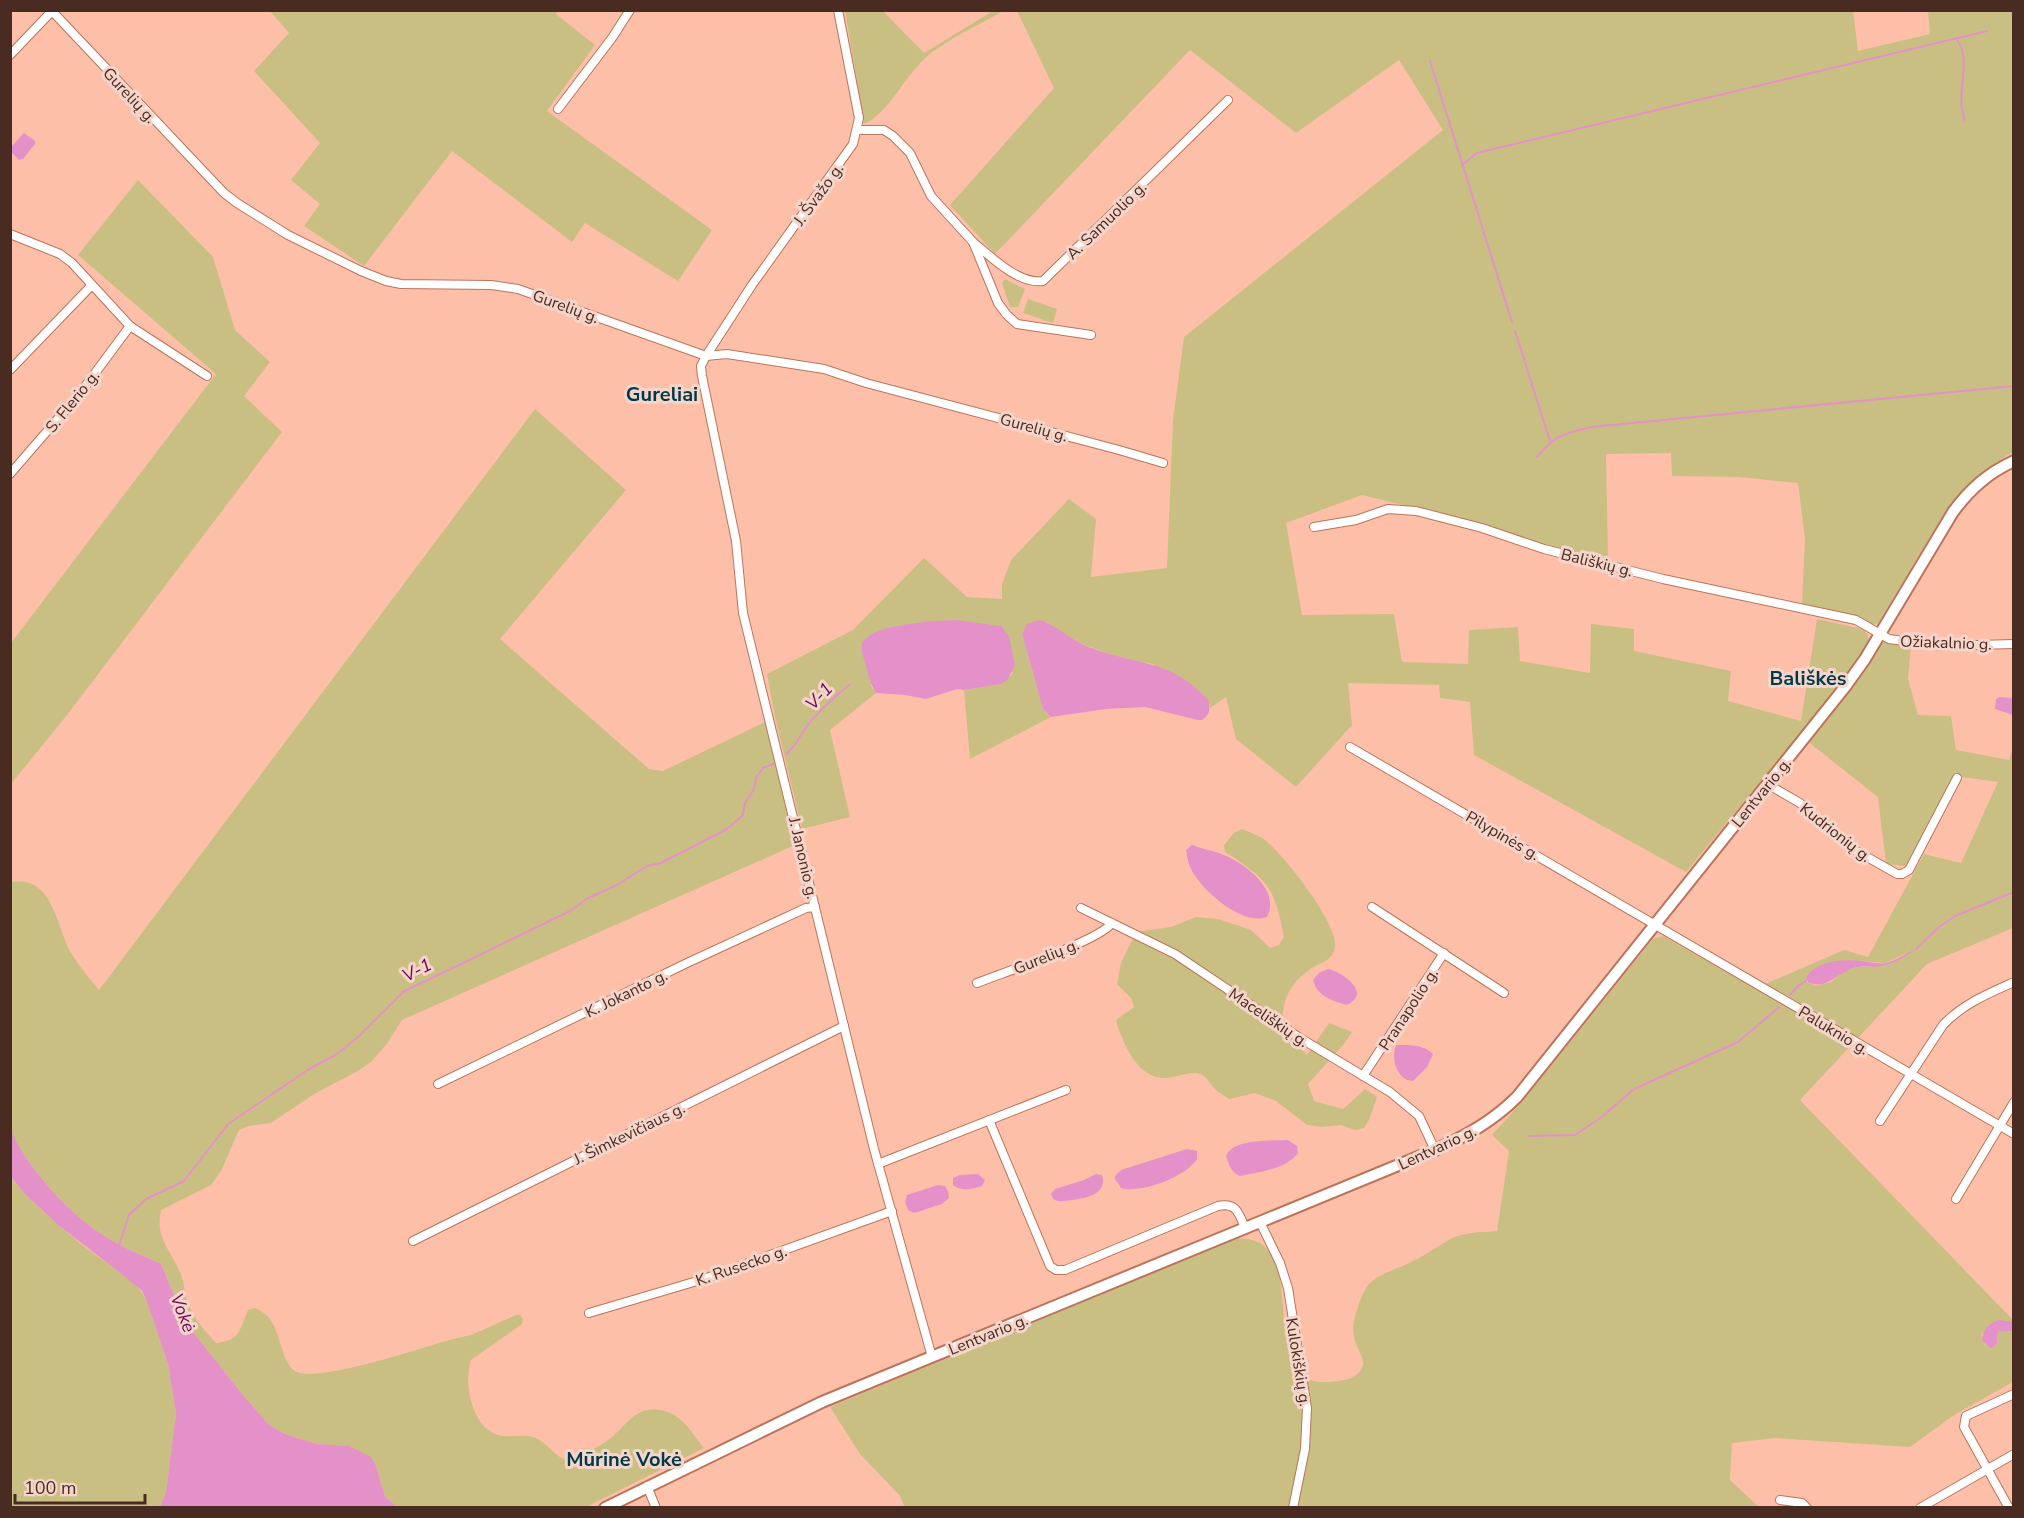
<svg xmlns="http://www.w3.org/2000/svg" width="2024" height="1518" font-family="'Nunito Sans',sans-serif">
<style>
.green{fill:#cabf82;fill-rule:evenodd}
.water{fill:#e491c9}
.lines{fill:none;stroke-linecap:round;stroke-linejoin:round}
.stream{stroke:#e491c9;stroke-width:2}
.street-casing{stroke:#bc735a;stroke-width:10}
.secondary-casing{stroke:#bc735a;stroke-width:14}
.street{stroke:#fff;stroke-width:8}
.secondary{stroke:#fff;stroke-width:10}
.labels{text-anchor:middle;stroke-width:6;stroke-linejoin:round;paint-order:stroke}
.street-label{font-size:16px;fill:#4a2b21;stroke:#f5d4c9}
.water-label{font-size:18px;font-style:italic;fill:#6c0657;stroke:#f5d4c9}
.quarter-label{font-size:20px;font-weight:bold;fill:#003a48;stroke:#f5d4c9}
</style>
<rect width="100%" height="100%" fill="#febfa9"/>
<g class="green">
<path d="M1853,10l5,41 72,-17 -2,-23h85v441c-27,15 -48,33 -67,58l-68,113 -6,2 -18,-9 -52,-12 3,-65 -7,-56 -58,-6 -68,-1 -1,-23 -65,1 2,105 -69,-14 -57,-21 -120,-29 -76,28 16,92 92,-1 8,48 66,2 1,-34 49,-3 2,34 70,12 1,-49 43,5v22l97,20 -3,30 73,20 16,-102 46,10 4,5 3,8 -38,53 -146,177 -212,-117 -4,-53 -30,-4 -1,-13 -91,-2 4,42 -56,62 -60,-48 -10,-42 -16,11v-4l-57,-40 -36,-7 -32,-12 -17,-9 -21,-14 -25,12 21,75 8,8 -81,42 -6,-69 38,-6 11,-11 -57,-53 -61,6 -24,60 5,7 -46,37 20,87 -48,12 -27,-112 -8,-43 86,-44 71,-72 43,39 35,2v-15l9,-24 58,-61 27,20 -5,58 76,-9 6,-148 11,-83 259,-207 -44,-70 -103,73 -106,-83 -195,204 -45,-49 104,-117 -37,-77z"/>
<polygon points="270,11 558,11 556,14 595,45 547,111 712,230 678,281 585,223 572,242 452,151 364,266 304,226 320,204 291,180 320,143 254,71 289,33"/>
<path d="M845,11h38l41,42 69,-42h10c-24,14 -51,26 -72,42 -24,18 -42,61 -67,71z"/>
<polygon points="138,180 213,257 235,330 270,362 244,396 282,432 67,715 11,784 11,643 216,374 78,255"/>
<polygon points="1005,279 1025,289 1018,307 1010,307 1002,283"/>
<polygon points="1028,299 1057,309 1053,323 1023,313"/>
<path d="M535,409l91,81 -126,149 149,130 14,2 102,-49 30,123 -393,175 -16,25 -15,17 -15,10 -40,21 -45,30 -23,3 -9,4 -18,41 -10,14 -50,25c-6,27 8,38 18,60 5,9 5,21 8,31 6,17 17,29 29,42 24,-2 24,-14 32,-33l7,-2c29,11 22,51 40,63 21,13 125,-23 151,-30 9,-3 18,-4 27,-7 15,-6 31,-14 46,-20l4,5 -1,5 -51,36c-8,23 1,67 27,75 13,4 27,-3 40,4 11,6 21,23 34,21 6,0 12,-5 16,-8 8,-5 17,-9 24,-15 15,-13 25,-32 49,-27 21,4 31,23 43,38l-118,59h-188l-13,-10 -9,-31 -27,-20 -32,-2 -32,-10 -16,-9 -27,-31 -56,-71 -25,-59c-19,-9 -40,-17 -58,-29 -35,-22 -74,-66 -92,-104v-249c42,-8 46,46 60,71 8,13 19,26 28,37z"/>
<path d="M1881,640l30,5 -3,34 10,36 33,1 5,34 53,10 4,-12v180l-86,36 -127,136 213,220v3l-31,11v5l4,6 13,-14h14v51l-59,33 -44,32 -135,-9 -43,5 -2,37 29,27 -854,1 -5,-12 -40,-42 -30,-47 404,-168c84,-9 17,146 91,143 12,0 35,-2 38,-17 2,-10 -14,-23 -9,-43 2,-11 8,-30 15,-38 12,-12 30,-15 44,-23 16,-7 32,-22 48,-26 12,-3 24,-3 36,-4l12,-80 -17,-16 34,-38 127,-158 10,-3 97,55 5,-7 79,-34 24,7 56,-103 37,9 37,-81 -43,-6 -49,90 -20,-2 -8,-67 -71,-56 41,-48zM1911,951l-27,15 -26,1 -13,4 -14,11 -16,4 -8,-4 -1,-4 54,-17 25,2z"/>
<path d="M1242,829c6,3 14,5 20,9 19,12 78,88 73,109 -3,16 -16,15 -26,23 -23,17 -27,34 -27,60l25,25 22,-32 23,9 -8,12 -36,40 6,17 29,8 22,-20 12,8 -8,23 -5,8 -9,2 -14,-5 -19,2 -15,-2 -31,-24 -21,-8 -26,6c-4,-3 -8,-5 -12,-8 -7,-6 -10,-17 -21,-18 -8,-1 -22,5 -32,5 -27,0 -42,-36 -48,-58l18,-13 -3,-9 -14,-14 4,-21 15,-31 35,-5 25,-10 22,2 33,11 19,18 9,-3 5,-8c-10,-50 -15,-57 -59,-85l-1,-7 10,-12z"/>
<path d="M10,1177c24,28 51,51 79,73 19,15 45,28 57,49l22,65 8,49 -10,79 -6,15h-149z"/>
</g>
<g class="water">
<polygon points="24,133 35,141 35,144 23,159 19,160 11,152 11,147"/>
<path d="M956,620l45,6 8,10 6,29 -7,14 -6,5 -38,6 -7,-1 -31,10 -21,-4 -29,-2c-5,-8 -7,-17 -10,-26 -1,-6 -6,-17 -4,-23 9,-21 75,-23 94,-24z"/>
<path d="M1040,620c16,5 29,18 44,25 49,21 86,12 124,55 3,8 2,15 -6,20h-4l-53,-13 -39,2 -55,8 -8,-8 -21,-75 5,-10z"/>
<polygon points="1999,697 2013,698 2013,715 1995,709 1996,699"/>
<path d="M1192,845c11,4 22,6 32,10 22,9 57,36 43,62 -25,9 -62,-25 -74,-44 -4,-7 -6,-15 -7,-23z"/>
<path d="M1916,949c-10,7 -22,15 -34,17 -9,2 -19,-1 -28,2 -17,5 -28,23 -46,14l-2,-4c10,-18 37,-19 56,-17 7,1 16,3 23,2 11,-2 21,-10 31,-14z"/>
<path d="M1328,969c15,3 44,24 19,36 -15,-4 -30,-9 -34,-25l6,-7z"/>
<path d="M1396,1045c15,0 26,-1 37,9l-6,13 -14,14c-17,-1 -22,-23 -17,-36z"/>
<path d="M11,1131c18,38 57,82 92,104 18,12 39,20 58,29l25,59 56,71 27,31 16,9 32,10 32,2 22,11 5,9 9,31 13,10h-238l6,-15 10,-79 -8,-49 -22,-65 -4,-8 -18,-15 -67,-52 -33,-31 -13,-16z"/>
<path d="M1288,1140l9,6 1,7c-11,16 -39,19 -58,23 -9,-3 -11,-12 -14,-20 7,-18 45,-15 62,-16z"/>
<path d="M1187,1149l10,2v8c-11,18 -57,35 -76,29l-6,-9v-3l6,-6z"/>
<path d="M978,1174l7,6 -3,6c-9,3 -21,6 -29,-1v-7l7,-3z"/>
<path d="M1096,1174l6,1c6,19 -16,23 -29,25 -5,0 -11,2 -15,1 -5,-1 -5,-2 -7,-7l4,-5 29,-9z"/>
<polygon points="938,1185 945,1186 948,1191 949,1198 942,1204 914,1213 908,1210 905,1202 907,1195"/>
<path d="M1999,1320l14,2v9h-14l-2,3v9l-3,4 -4,1 -8,-8c1,-10 7,-17 17,-20z"/>
</g>
<g class="lines">
<g class="stream">
<path d="M1957,40c16,20 -3,54 8,80"/>
<polyline points="1430,61 1512,322"/>
<polyline points="1462,165 1477,153 1987,31"/>
<polyline points="1515,331 1550,441"/>
<path d="M1537,457c19,-23 26,-23 54,-30l423,-41"/>
<path d="M786,754c9,-7 11,-13 17,-22 9,-15 32,-36 46,-47"/>
<polyline points="1916,949 1939,927 1955,916 2014,892"/>
<polyline points="1790,995 1798,986 1807,980"/>
<polyline points="1529,1136 1575,1135 1603,1116 1634,1089 1738,1042 1779,1007"/>
<polyline points="119,1246 129,1215 146,1199 184,1181 228,1124 309,1069 337,1054 358,1037 403,992 570,911 588,898 615,886 647,866 661,863 727,829 743,815 745,803 754,789 756,778 763,768 773,764"/>
</g>
<defs>
<g id="street">
<polyline points="51,10 224,193 237,203 288,235 361,271 386,281 401,284 491,285 518,289 706,356 727,354 824,369 866,383 1119,450 1163,463"/>
<polyline points="838,10 859,118 853,144 752,285 706,356 701,366 702,376 736,541 743,613 874,1149 932,1357"/>
<polyline points="10,55 53,10"/>
<polyline points="558,109 612,38 630,10"/>
<polyline points="858,130 884,130 893,136 910,153 931,196 973,242 998,303 1007,315 1017,324 1091,335"/>
<polyline points="10,234 60,254 72,263 130,326 207,376"/>
<path d="M973,242c17,14 46,43 70,39l185,-181"/>
<polyline points="10,370 91,286"/>
<polyline points="10,474 81,392 130,326"/>
<polyline points="1314,527 1356,520 1388,509 1416,511 1482,528 1544,549 1663,579 1856,620 1889,639 1941,646 2014,644"/>
<polyline points="1350,747 2014,1134"/>
<polyline points="1767,784 1800,803 1820,823 1853,849 1897,874 1902,874 1909,870 1957,778"/>
<polyline points="1372,907 1504,993"/>
<polyline points="1081,908 1175,954 1300,1038 1390,1092 1419,1116 1435,1150"/>
<path d="M977,983c25,-10 122,-42 135,-60"/>
<polyline points="1363,1076 1444,953"/>
<polyline points="438,1084 687,963 806,908 815,907"/>
<path d="M989,1120l61,146 6,4h9l153,-64c18,-4 21,7 27,22"/>
<path d="M1880,1121l63,-96c20,-21 44,-31 71,-43"/>
<polyline points="878,1164 1066,1090"/>
<polyline points="1956,1199 2014,1102"/>
<polyline points="1260,1222 1280,1263 1288,1288 1307,1408 1305,1449 1293,1508"/>
<polyline points="413,1241 844,1026"/>
<polyline points="589,1313 704,1279 892,1211"/>
<polyline points="647,1486 656,1508"/>
<polyline points="1780,1500 1802,1503 1807,1508"/>
<polyline points="1920,1508 2014,1454"/>
<polyline points="2009,1508 1964,1427 1966,1416 2014,1394"/>
</g>
<path id="secondary" d="M605,1508l217,-106 613,-252c31,-14 58,-29 82,-53l328,-410 20,-28 88,-147c17,-23 35,-39 61,-51"/>
</defs>
<use href="#street" class="street-casing"/>
<use href="#secondary" class="secondary-casing"/>
<use href="#street" class="street"/>
<use href="#secondary" class="secondary"/>
</g>
<g class="labels">
<g class="street-label">
<text transform="translate(130 95) rotate(47)" y="6">Gurelių g.</text>
<text transform="translate(818 194) rotate(-54)" y="6">J. Švažo g.</text>
<text transform="translate(1106 220) rotate(-44)" y="6">A. Samuolio g.</text>
<text transform="translate(566 306) rotate(20)" y="6">Gurelių g.</text>
<text transform="translate(72 401) rotate(-51)" y="6">S. Flerio g.</text>
<text transform="translate(1034 427) rotate(15)" y="6">Gurelių g.</text>
<text transform="translate(1597 562) rotate(14)" y="6">Bališkių g.</text>
<text transform="translate(1946 642) rotate(2)" y="6">Ožiakalnio g.</text>
<text transform="translate(1761 792) rotate(-51)" y="6">Lentvario g.</text>
<text transform="translate(1836 832) rotate(38)" y="6">Kudrionių g.</text>
<text transform="translate(1503 835) rotate(30)" y="6">Pilypinės g.</text>
<text transform="translate(804 858) rotate(77)" y="6">J. Janonio g.</text>
<text transform="translate(1046 956) rotate(-22)" y="6">Gurelių g.</text>
<text transform="translate(626 993) rotate(-26)" y="6">K. Jokanto g.</text>
<text transform="translate(1408 1009) rotate(-57)" y="6">Pranapolio g.</text>
<text transform="translate(1269 1017) rotate(34)" y="6">Maceliškių g.</text>
<text transform="translate(1834 1030) rotate(31)" y="6">Paluknio g.</text>
<text transform="translate(629 1133) rotate(-26)" y="6">J. Šimkevičiaus g.</text>
<text transform="translate(1437 1147) rotate(-25)" y="6">Lentvario g.</text>
<text transform="translate(741 1265) rotate(-19)" y="6">K. Rusecko g.</text>
<text transform="translate(988 1334) rotate(-22)" y="6">Lentvario g.</text>
<text transform="translate(1299 1362) rotate(81)" y="6">Kulokiškių g.</text>
</g>
<g class="water-label">
<text transform="translate(819 696) rotate(-46)" y="6">V-1</text>
<text transform="translate(417 970) rotate(-27)" y="6">V-1</text>
<text transform="translate(183 1313) rotate(69)" y="6">Vokė</text>
</g>
<g class="quarter-label">
<text x="662" y="401">Gureliai</text>
<text x="1808" y="685">Bališkės</text>
<text x="624" y="1466">Mūrinė Vokė</text>
</g>
</g>
<rect width="2024" height="1518" fill="none" stroke="#4a2b21" stroke-width="24"/>
<path d="M15 1494v9h130v-9" fill="none" stroke="#4a2b21" stroke-width="3"/>
<text x="24" y="1494" font-size="18" fill="#4a2b21" stroke="#f5d4c9" stroke-width="4.5" paint-order="stroke">100 m</text>
</svg>
